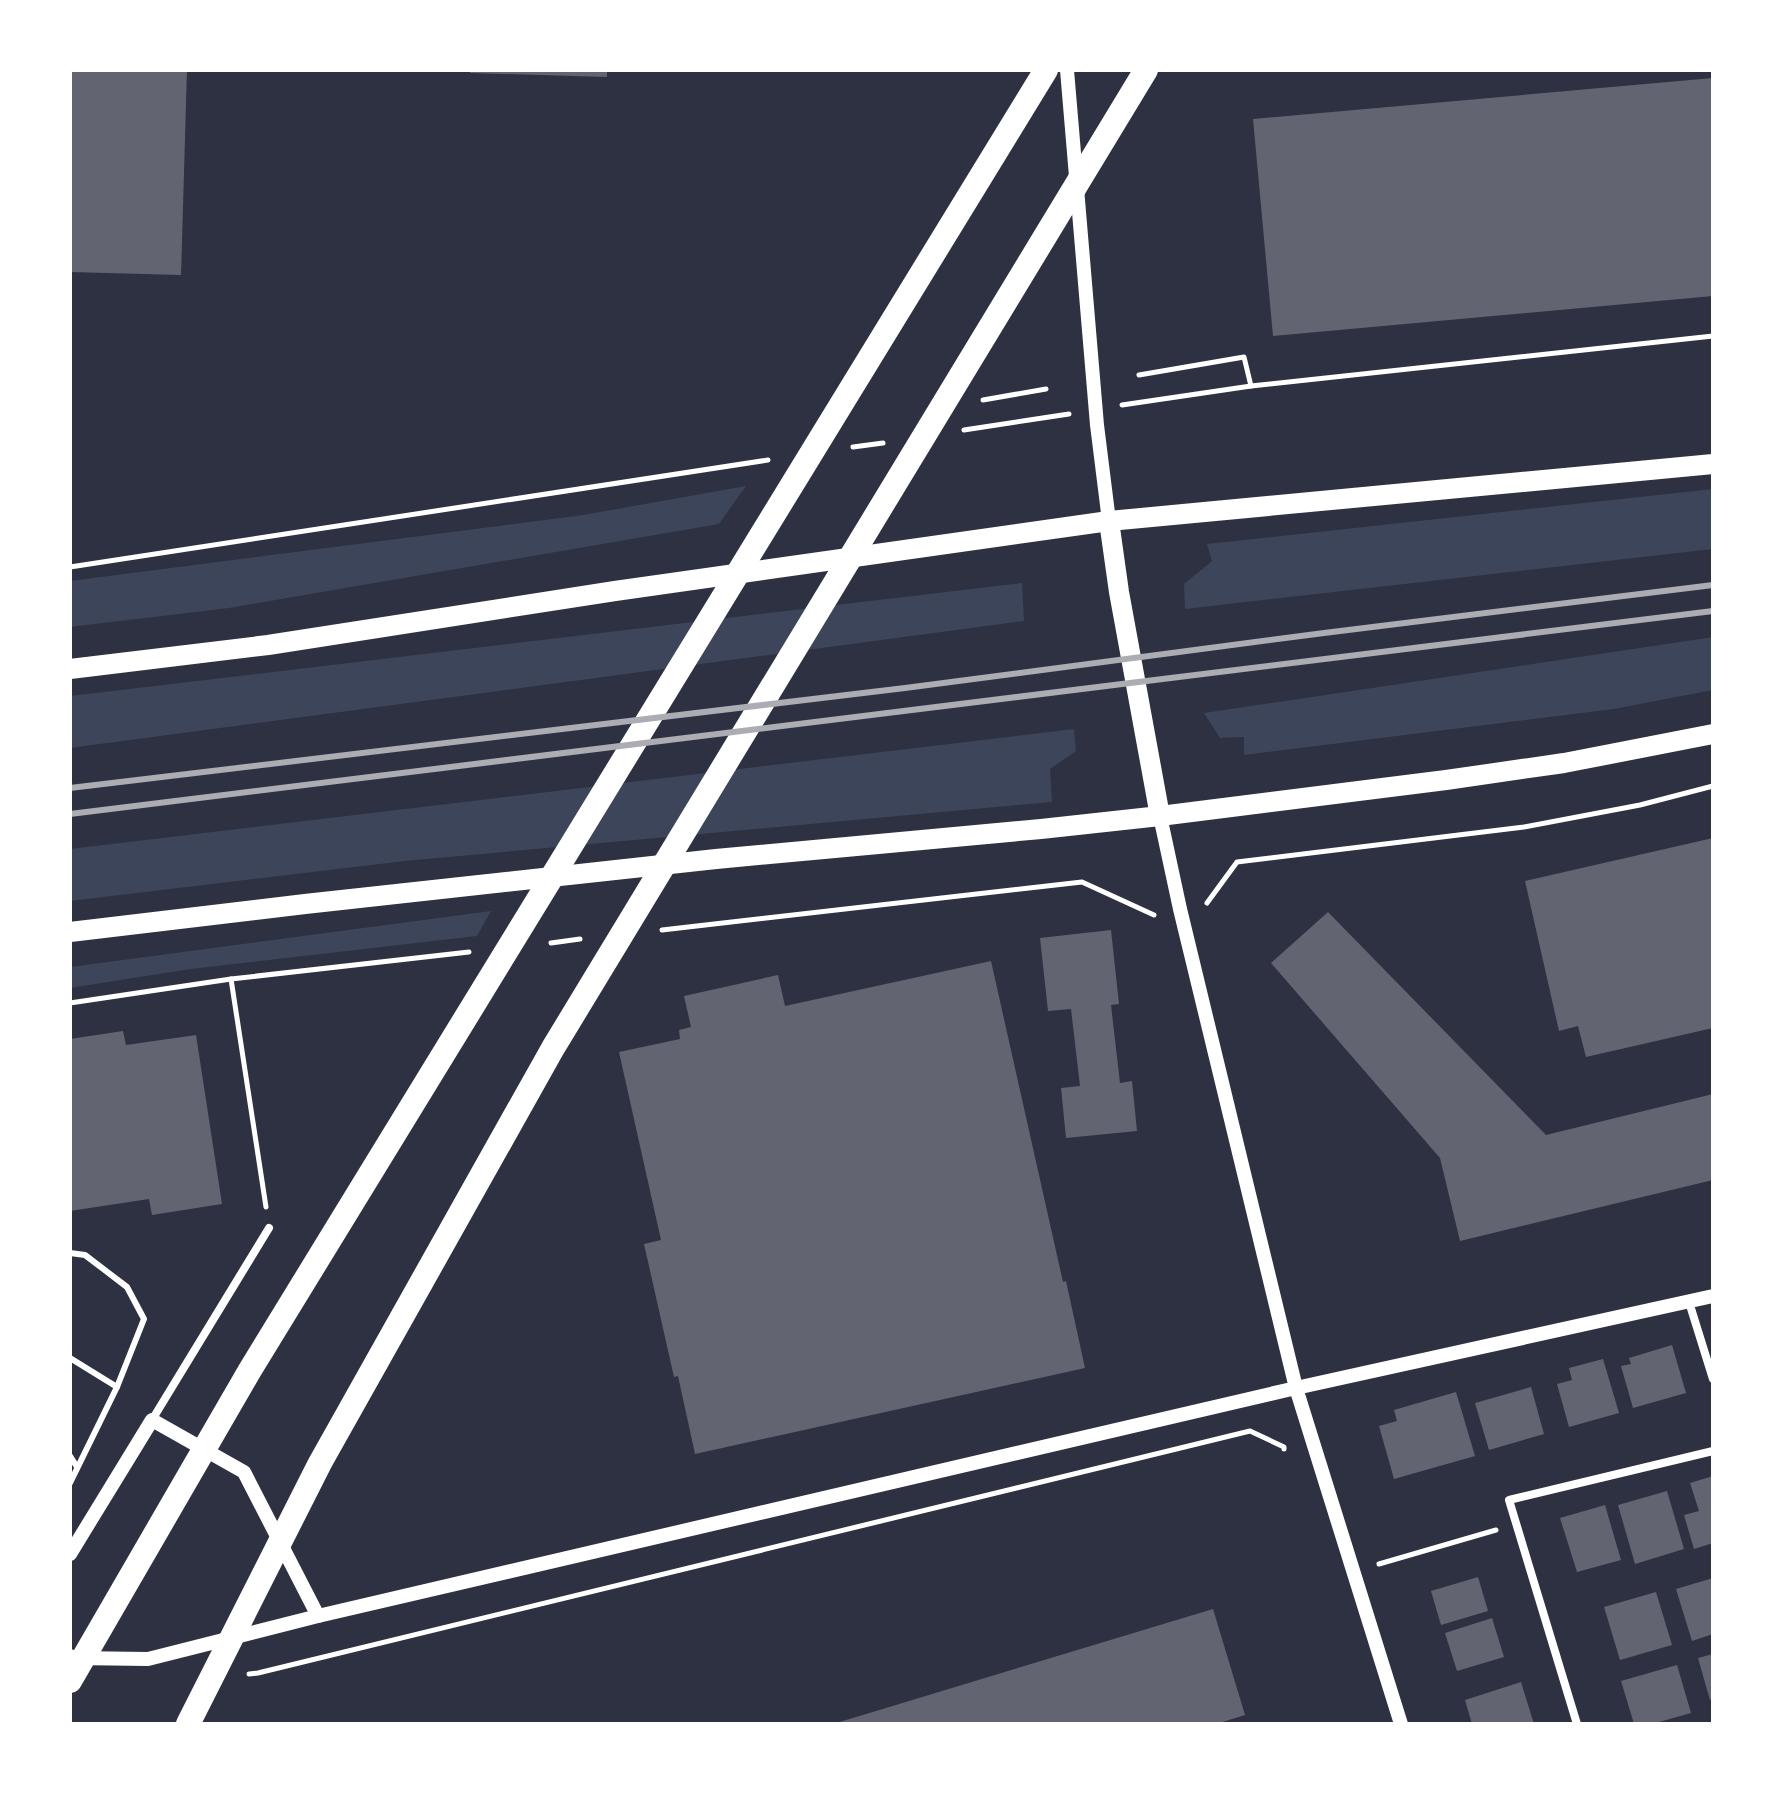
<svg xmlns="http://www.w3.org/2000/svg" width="1783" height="1794" font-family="Ubuntu,sans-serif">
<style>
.green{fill:#3c4559}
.building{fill:#626471}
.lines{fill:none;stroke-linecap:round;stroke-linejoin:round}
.path{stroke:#fff;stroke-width:5}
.service{stroke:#fff;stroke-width:6}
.minor{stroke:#fff;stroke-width:8}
.tertiary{stroke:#fff;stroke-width:14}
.primary{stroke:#fff;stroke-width:20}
.motorway{stroke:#fff;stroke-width:24}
.rail{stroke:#abadb3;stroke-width:6}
</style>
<rect width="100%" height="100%" fill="#2d3142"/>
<g class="green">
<polygon points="746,486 719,524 229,608 70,627 70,581 583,515"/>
<polygon points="1713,489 1713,549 1185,609 1184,584 1212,561 1207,544"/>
<polygon points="1022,583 1024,621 70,748 70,696"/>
<polygon points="1713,637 1713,690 1614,709 1244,755 1244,737 1220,738 1204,713"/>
<polygon points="1074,729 1076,751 1050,769 1052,802 405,861 70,901 70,849"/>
<polygon points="491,911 477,936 191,969 70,988 70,967"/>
</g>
<g class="building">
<polygon points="70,70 187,70 181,275 70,272"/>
<polygon points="470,70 607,70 607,77 470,73"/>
<polygon points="1713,78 1713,296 1273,336 1253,119"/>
<polygon points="1713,838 1713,1028 1586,1057 1578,1026 1559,1031 1525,881"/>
<polygon points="1328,912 1546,1135 1713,1094 1713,1180 1460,1241 1440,1158 1271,963"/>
<polygon points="1111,930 1119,1004 1111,1005 1120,1083 1132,1081 1137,1131 1066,1138 1061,1088 1080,1086 1071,1009 1048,1011 1040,938"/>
<polygon points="991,961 1063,1282 1066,1281 1085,1368 695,1454 678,1376 674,1377 644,1244 661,1240 619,1052 680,1039 679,1030 691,1027 684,996 778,975 785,1006"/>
<polygon points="123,1031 126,1045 196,1035 222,1204 152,1215 149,1199 70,1211 70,1039"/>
<polygon points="1672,1345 1686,1393 1633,1408 1621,1366 1631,1364 1629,1358"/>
<polygon points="1603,1359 1619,1413 1569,1427 1557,1384 1572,1380 1569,1368"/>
<polygon points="1531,1387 1544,1434 1489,1450 1475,1403"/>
<polygon points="1456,1392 1475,1456 1394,1479 1379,1426 1397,1421 1394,1410"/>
<polygon points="1713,1476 1713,1543 1694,1549 1684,1515 1699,1511 1690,1483"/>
<polygon points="1667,1491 1684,1549 1635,1564 1618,1505"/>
<polygon points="1605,1505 1621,1560 1577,1572 1560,1518"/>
<polygon points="1478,1577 1488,1611 1441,1625 1431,1591"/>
<polygon points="1713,1578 1713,1634 1692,1641 1676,1589"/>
<polygon points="1656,1592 1672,1645 1620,1660 1604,1607"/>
<polygon points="1213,1609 1245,1715 1216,1724 833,1724"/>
<polygon points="1492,1618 1504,1657 1457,1671 1445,1633"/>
<polygon points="1713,1654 1713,1699 1710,1700 1698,1658"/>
<polygon points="1677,1665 1691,1713 1652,1724 1634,1724 1621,1681"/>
<polygon points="1521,1682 1534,1724 1472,1724 1465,1700"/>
</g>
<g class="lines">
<g class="path">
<polyline points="1139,375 1244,357 1251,386"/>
<polyline points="983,400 1046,389"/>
<polyline points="1122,405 1251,386 1713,336"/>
<polyline points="964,430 1069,414"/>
<polyline points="853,447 883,443"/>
<polyline points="70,567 768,460"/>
<polyline points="1207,903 1237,862 1524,827 1640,805 1713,786"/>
<polyline points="662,930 1082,882 1154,915"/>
<polyline points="551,943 580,939"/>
<polyline points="231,979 266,1207"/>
<polyline points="70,1003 231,979 469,952"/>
<polyline points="1379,1564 1496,1530"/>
<polyline points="249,1674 258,1673 1250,1431 1284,1447 1284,1449"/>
</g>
<g class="service">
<polyline points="70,1253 85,1255 127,1287 144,1319 117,1387 70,1483"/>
<polyline points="70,1358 117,1387"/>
<polyline points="70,1456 77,1467"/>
</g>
<g class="minor">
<polyline points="1689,1302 1713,1379"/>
<polyline points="152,1420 269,1228"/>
<polyline points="1577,1724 1509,1500 1713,1451"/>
</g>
<g class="tertiary">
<polyline points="1067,70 1097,425 1109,521"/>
<polyline points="1160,816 1180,909 1296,1388 1401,1724"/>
<polyline points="70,1554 152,1420 244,1472 318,1616"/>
<polyline points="70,1656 74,1658 148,1659 318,1616 1296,1388 1713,1296"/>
</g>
<g class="primary">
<polyline points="1109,521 1119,592 1160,816"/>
<polyline points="70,669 268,645 615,591 1109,521 1713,464"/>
<polyline points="70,932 305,904 716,859 1041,829 1160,816 1446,780 1564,763 1713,734"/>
</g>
<g class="motorway">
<polyline points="70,1681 250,1370 1046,70"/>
<polyline points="188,1724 320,1463 553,1048 1146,70"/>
</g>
<g class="rail">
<polyline points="70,788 905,688 1324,633 1713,585"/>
<polyline points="70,814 1713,611"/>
</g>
</g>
<rect width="1783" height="1794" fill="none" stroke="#ffffff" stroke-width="144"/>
</svg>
